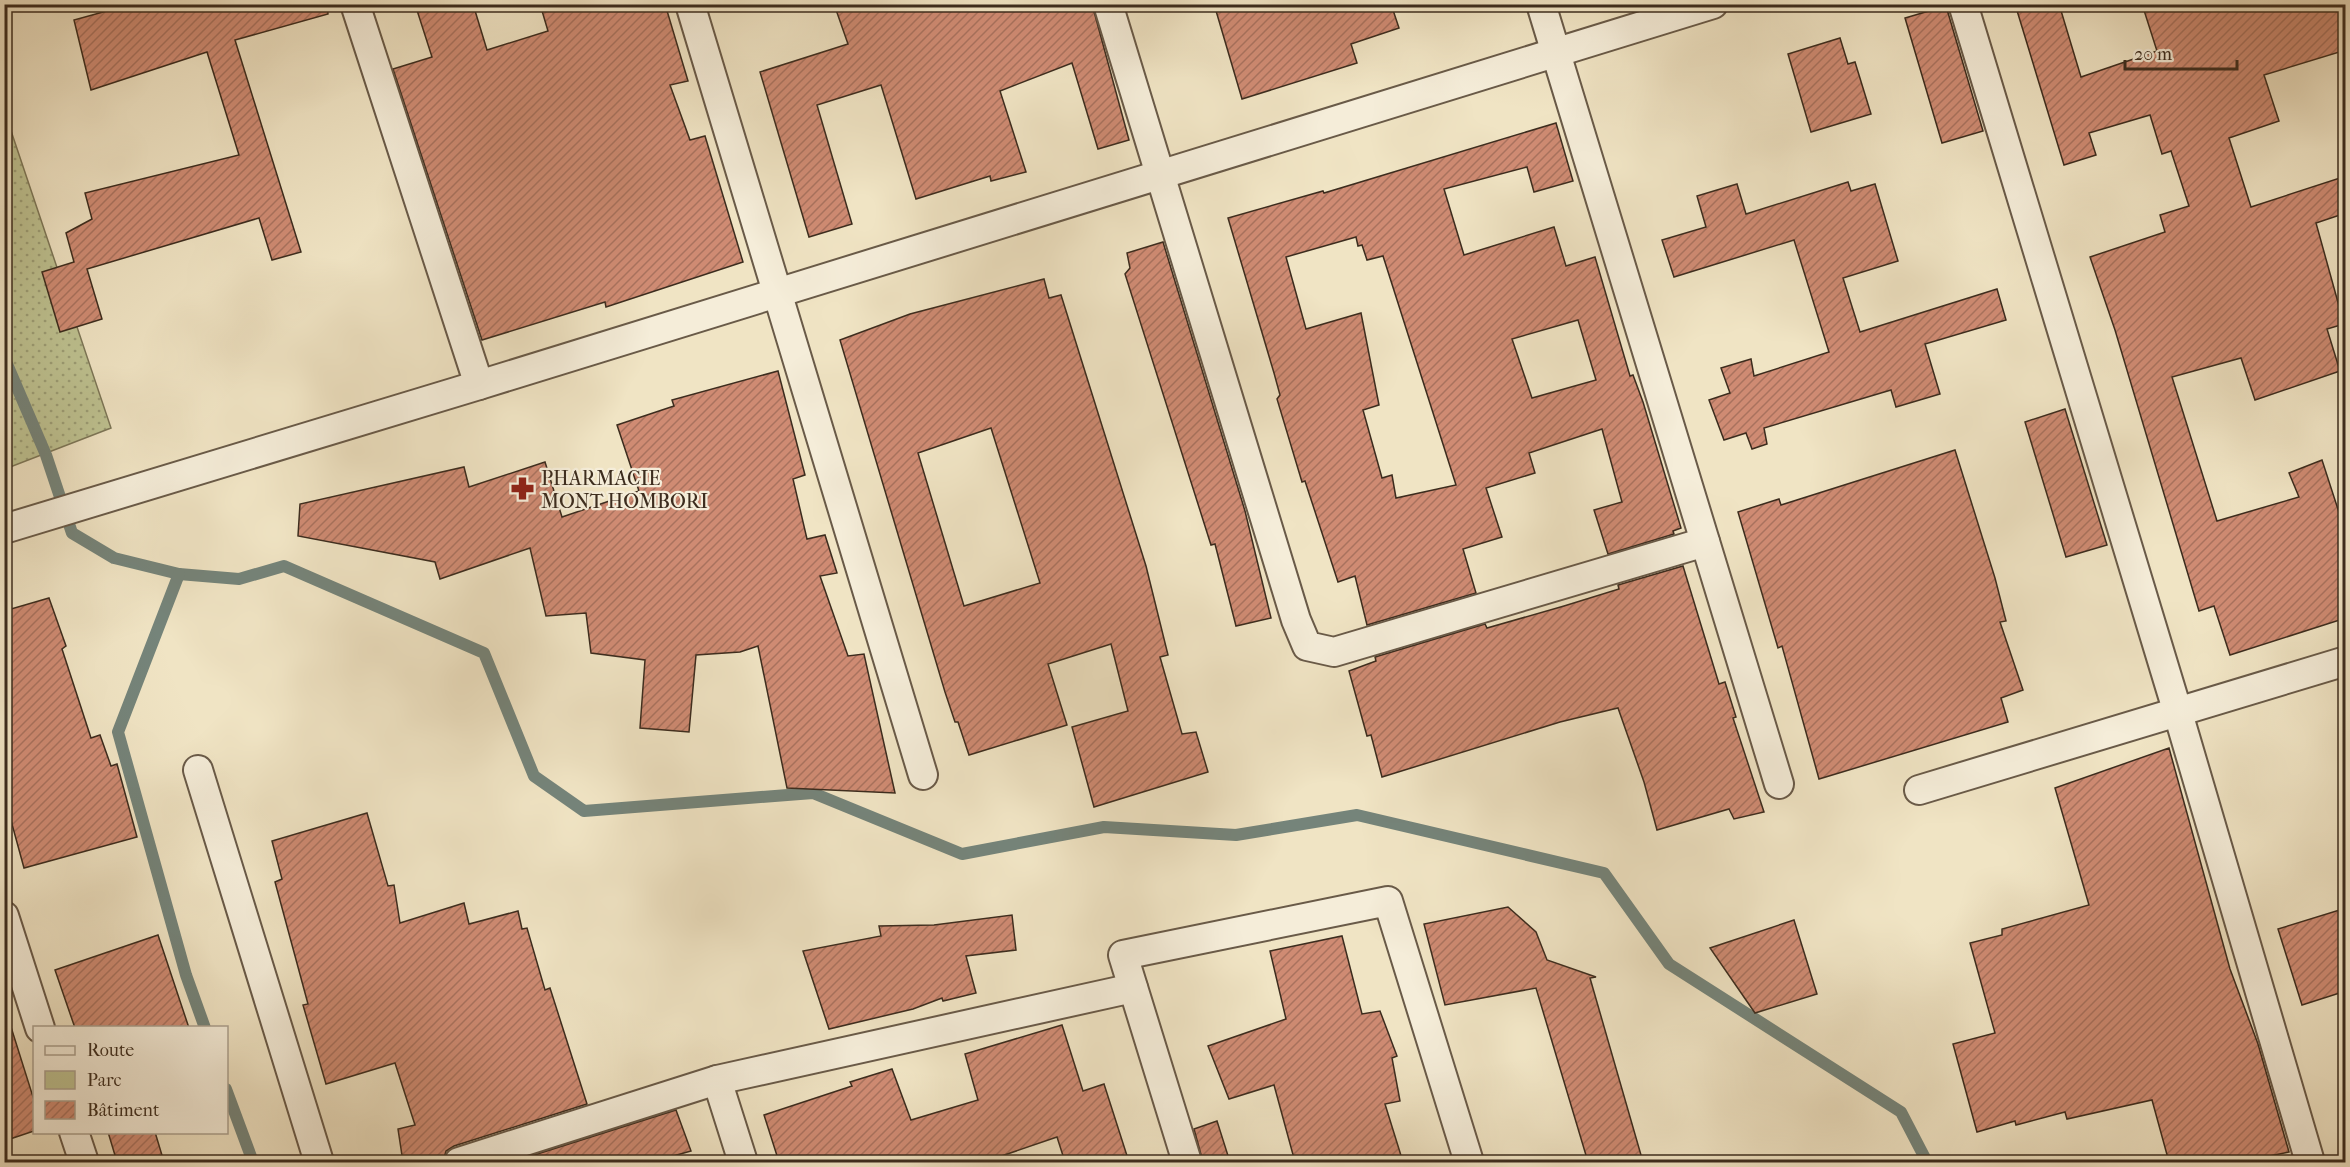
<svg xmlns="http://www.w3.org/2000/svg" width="2350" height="1167" font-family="'IM FELL French Canon',serif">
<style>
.green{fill:url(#green-dots);stroke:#7d7758;stroke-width:1.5}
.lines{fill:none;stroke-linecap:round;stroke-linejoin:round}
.stream{stroke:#75847a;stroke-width:12}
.building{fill:url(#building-hatch);stroke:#3c2c1e;stroke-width:1.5;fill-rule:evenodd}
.minor-casing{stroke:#695a48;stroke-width:32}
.minor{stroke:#f5edd9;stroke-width:28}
.labels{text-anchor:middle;stroke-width:4.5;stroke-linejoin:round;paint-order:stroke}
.poi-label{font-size:20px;fill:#3c2c1e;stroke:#f5edd9;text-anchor:start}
</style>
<defs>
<pattern id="green-dots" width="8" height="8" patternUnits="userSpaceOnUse" patternTransform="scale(1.5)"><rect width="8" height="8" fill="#bec291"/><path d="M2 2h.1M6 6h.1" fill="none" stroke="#9c9e76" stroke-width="1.8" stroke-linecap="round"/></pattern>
<pattern id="building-hatch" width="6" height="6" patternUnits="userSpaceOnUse" patternTransform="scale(1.5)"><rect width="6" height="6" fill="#cf8b73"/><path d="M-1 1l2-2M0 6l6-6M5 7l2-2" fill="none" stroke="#a9725e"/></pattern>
</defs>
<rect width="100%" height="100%" fill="#f0e4c4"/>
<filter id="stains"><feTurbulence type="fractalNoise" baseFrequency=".00333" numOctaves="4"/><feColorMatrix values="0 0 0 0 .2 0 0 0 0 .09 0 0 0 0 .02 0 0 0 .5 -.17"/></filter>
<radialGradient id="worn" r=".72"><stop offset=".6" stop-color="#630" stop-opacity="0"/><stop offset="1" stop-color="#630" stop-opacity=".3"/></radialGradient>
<polygon class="green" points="4,110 111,428 5,469 4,469"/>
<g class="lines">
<g class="stream">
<polyline points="4,357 46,455 72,533 114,558 179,574 239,579 284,566 484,653 534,776 584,811 813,793 962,854 1104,827 1236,835 1357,815 1604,873 1669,964 1901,1112 1927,1162"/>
<polyline points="179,574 118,732 186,975 205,1028"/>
<polyline points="226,1089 253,1162"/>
</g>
</g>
<g class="building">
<polygon points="132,4 327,4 328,14 235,40 301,252 272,260 259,218 87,269 102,319 60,332 42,272 74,262 66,233 92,219 85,193 239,155 207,52 91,90 74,20"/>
<polygon points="415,4 473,4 487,50 548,31 540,4 665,4 688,81 670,85 690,140 705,136 743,262 606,307 605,302 482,340 393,69 432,57"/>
<polygon points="834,4 1092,4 1129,140 1098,149 1072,63 1000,91 1026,172 991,181 990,176 916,199 881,85 817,105 852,224 809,237 760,72 848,44"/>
<polygon points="1214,4 1391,4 1399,28 1351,44 1357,63 1242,99"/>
<polygon points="2015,4 2059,4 2081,77 2157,51 2142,4 2346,4 2346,50 2264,75 2279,121 2229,138 2251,207 2346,176 2346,213 2316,223 2344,324 2327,329 2340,371 2255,400 2241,358 2172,377 2217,521 2299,497 2289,473 2322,460 2346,534 2346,618 2230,655 2214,606 2199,611 2115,330 2090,257 2165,232 2160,215 2189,206 2171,151 2162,154 2150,115 2089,133 2096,155 2064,165"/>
<polygon points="1946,6 1983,131 1942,143 1905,18"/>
<polygon points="1840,38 1848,64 1855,62 1871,114 1811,132 1788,54"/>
<path d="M1556,123l17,58 -39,11 -7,-25 -83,22 20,66 90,-28 12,39 29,-9 35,119 3,-1 10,27 38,126 -8,3 1,3 -66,20 -14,-44 28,-8 -20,-73 -73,24 6,20 -49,15 16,49 -39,12 13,44 -109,32 -12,-49 -17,6 -33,-101 -3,1 -25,-83 3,-4 -6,-22 -46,-155 95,-27 1,2zM1356,237l2,9 4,-1 5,15 16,-4 73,229 -60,13 -4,-23 -10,3 -19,-68 16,-5 -18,-92 -55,16 -20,-72zM1578,320l18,60 -64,18 -20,-59z"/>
<polygon points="1848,182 1851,191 1875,184 1898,261 1843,278 1860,332 1997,289 2006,320 1925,344 1940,394 1896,407 1891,390 1764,428 1767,444 1752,449 1746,433 1724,440 1709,400 1730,393 1721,368 1751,359 1754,376 1829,352 1794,240 1674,277 1662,240 1706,227 1697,196 1737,184 1746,214"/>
<polygon points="1163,242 1245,511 1271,618 1236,626 1215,544 1211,545 1125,274 1130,268 1127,253"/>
<path d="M1044,279l5,19 12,-3 85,271 22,89 -8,2 22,77 14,-2 12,40 -114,35 -22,-80 56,-16 -17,-67 -63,20 19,61 -98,30 -11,-33h-3l-10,-30 -105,-352 70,-26zM991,428l49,155 -76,23 -46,-153z"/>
<polygon points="778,371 805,475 793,479 807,539 825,535 837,573 820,576 848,656 864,654 895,793 787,788 758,646 740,652 696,655 689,732 640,728 645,660 591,653 586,613 546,616 530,548 440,579 435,562 298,536 300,504 464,467 469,487 545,462 562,517 639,491 617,425 674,406 672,400"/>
<polygon points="2065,409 2107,545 2066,557 2025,422"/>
<polygon points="1955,450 1995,578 2006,621 2000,622 2023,690 2001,698 2008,722 1819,779 1782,646 1778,648 1738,512 1779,499 1781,505"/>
<polygon points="1683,566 1719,684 1725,682 1736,717 1733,718 1764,812 1734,819 1729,809 1657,830 1644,782 1618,708 1560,722 1382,777 1371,735 1367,736 1349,671 1376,661 1375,657 1485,624 1487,628 1564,606 1619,589 1618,585"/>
<polygon points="49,598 66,646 62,649 91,738 100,735 111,766 117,764 137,837 24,868 4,795 4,611"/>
<polygon points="2169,748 2230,969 2258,1044 2289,1152 2240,1162 2169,1162 2152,1100 2067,1119 2065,1112 2016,1125 2015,1121 1977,1132 1953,1044 1995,1033 1970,943 2002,935 2002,929 2089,905 2055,788"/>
<polygon points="367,813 388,886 394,885 400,923 464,903 469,924 518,911 522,929 527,928 545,990 550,988 587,1104 454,1146 446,1151 443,1162 403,1162 398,1129 415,1125 395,1063 326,1084 303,1005 308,1004 275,882 282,879 272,841"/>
<polygon points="1508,907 1536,932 1547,960 1596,977 1590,978 1643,1162 1588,1162 1536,988 1445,1005 1424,924"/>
<polygon points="2346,908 2346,991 2302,1005 2278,929"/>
<polygon points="1012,915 1016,950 966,956 976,993 943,1001 942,998 913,1009 829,1029 803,951 881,936 879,926 934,925"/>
<polygon points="1794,920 1817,994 1755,1013 1710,948"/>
<polygon points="158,935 189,1028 75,1028 55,970"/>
<polygon points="1342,936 1362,1014 1380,1011 1397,1056 1392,1058 1400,1101 1385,1104 1403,1162 1295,1162 1274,1085 1229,1099 1208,1046 1286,1019 1270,951"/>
<polygon points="1062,1025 1083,1091 1104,1084 1129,1162 1065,1162 1057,1137 984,1162 779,1162 764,1115 852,1086 850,1082 892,1069 911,1120 978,1100 965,1054"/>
<polygon points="11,1027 34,1100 34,1131 10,1139 4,1124 4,1028"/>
<polygon points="676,1110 691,1151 652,1162 512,1162"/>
<polygon points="1217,1121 1230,1162 1203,1162 1194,1129"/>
<polygon points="108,1132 155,1132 164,1162 117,1162"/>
</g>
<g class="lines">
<defs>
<g id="minor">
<polyline points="355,4 479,385"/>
<polyline points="690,4 923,775"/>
<polyline points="1108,4 1296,620 1307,646 1334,652 1705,542"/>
<polyline points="1541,4 1779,784"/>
<polyline points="1963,4 2178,713 2310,1162"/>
<polyline points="4,529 479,385 1713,4"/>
<polyline points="198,770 319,1162"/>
<polyline points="1919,790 2346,661"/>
<polyline points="4,916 40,1028"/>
<polyline points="717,1080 743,1162"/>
<polyline points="74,1132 84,1162"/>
<polyline points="459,1162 717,1080 1133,988"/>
<polyline points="1187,1162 1123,955 1388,901 1469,1162"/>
</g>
</defs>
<use href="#minor" class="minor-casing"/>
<use href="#minor" class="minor"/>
</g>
<defs>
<symbol id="pharmacy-bare" viewBox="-9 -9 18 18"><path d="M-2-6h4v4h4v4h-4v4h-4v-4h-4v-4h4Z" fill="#8f2418" stroke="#f5edd9" stroke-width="2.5" paint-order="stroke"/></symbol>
</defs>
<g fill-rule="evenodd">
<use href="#pharmacy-bare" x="506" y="472" width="33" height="33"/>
</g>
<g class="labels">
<g class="poi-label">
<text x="541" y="485">PHARMACIE<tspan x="541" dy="23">MONT HOMBORI</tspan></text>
</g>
</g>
<rect width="2350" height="1167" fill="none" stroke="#f0e4c4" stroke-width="24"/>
<rect x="6" y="6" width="2338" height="1155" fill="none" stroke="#3c2c1e" stroke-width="3"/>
<rect x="12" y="12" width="2326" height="1143" fill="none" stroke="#3c2c1e" stroke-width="1.5"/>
<rect x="33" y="1026" width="195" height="108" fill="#f5edd9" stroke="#aba08e" stroke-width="1.5"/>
<rect x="45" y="1046" width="30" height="9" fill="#f5edd9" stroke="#aba08e" stroke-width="1.5"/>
<text x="87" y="1056" font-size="18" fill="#3c2c1e">Route</text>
<rect x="45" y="1071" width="30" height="18" fill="#bec291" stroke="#aba08e" stroke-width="1.5"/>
<text x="87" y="1086" font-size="18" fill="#3c2c1e">Parc</text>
<rect x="45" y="1101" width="30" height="18" fill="url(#building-hatch)" stroke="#aba08e" stroke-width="1.5"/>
<text x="87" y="1116" font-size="18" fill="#3c2c1e">Bâtiment</text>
<path d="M2125 60v9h112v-9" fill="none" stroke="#3c2c1e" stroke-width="3"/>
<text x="2134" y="60" font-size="18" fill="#3c2c1e" stroke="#f5edd9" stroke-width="4.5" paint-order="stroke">20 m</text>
<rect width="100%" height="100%" filter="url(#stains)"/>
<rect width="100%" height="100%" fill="url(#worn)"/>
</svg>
